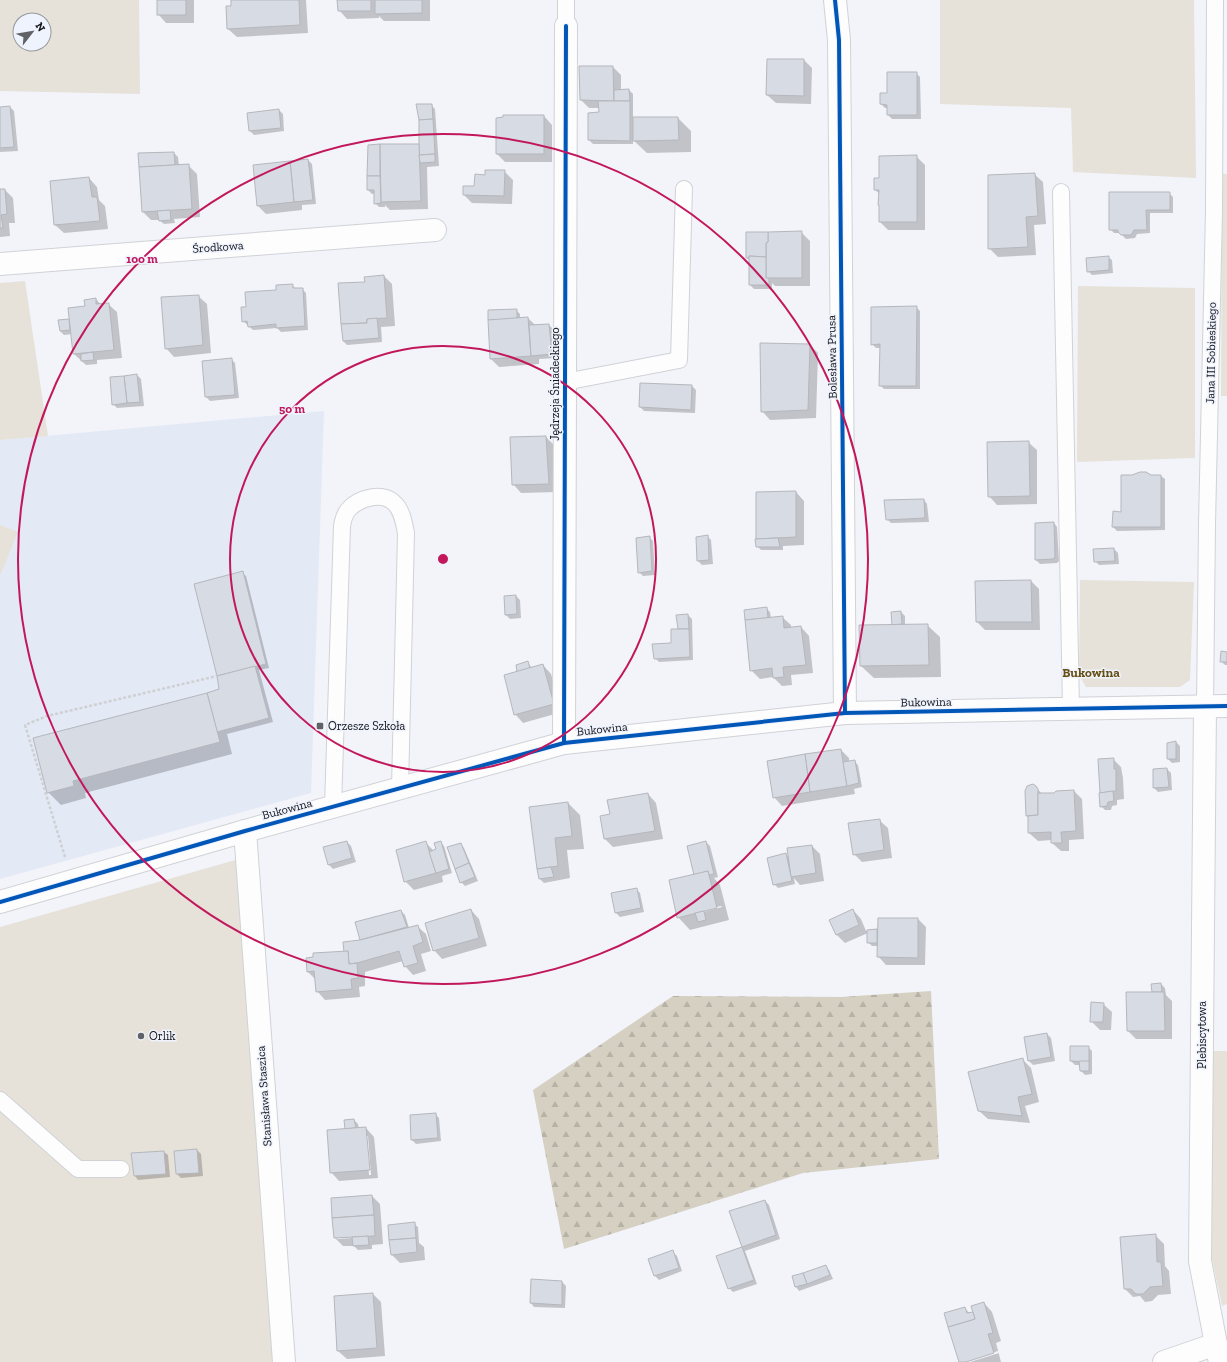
<svg xmlns="http://www.w3.org/2000/svg" width="1227" height="1362" font-family="'Zilla Slab',serif">
<style>
.built{fill:#e4e9f6}
.green{fill:#e6e2d9;fill-rule:evenodd}
.forest{fill:url(#forest-firs)}
.shadow{fill:#0003;fill-rule:evenodd}
.building{fill:#d7dbe3;stroke:#b5b7bc}
.lines{fill:none;stroke-linecap:round;stroke-linejoin:round}
.lane-casing{stroke:#d0d2d6;stroke-width:18}
.street-casing{stroke:#d0d2d6;stroke-width:24}
.secondary-casing{stroke:#d0d2d6;stroke-width:24}
.path{stroke:#cfd0d2;stroke-width:2.5;stroke-dasharray:3 2;stroke-linecap:butt}
.lane{stroke:#fdfdfe;stroke-width:16}
.street{stroke:#fdfdfe;stroke-width:22}
.secondary{stroke:#fdfdfe;stroke-width:22}
.cycleway-casing{stroke:#eff3fd;stroke-width:6}
.cycleway{stroke:#0057b8;stroke-width:4}
.ring{fill:none;stroke:#c2185b;stroke-width:2}
.poi-dot{fill:#606266;stroke:#eff3fd;stroke-width:1.5}
.labels{text-anchor:middle;stroke-width:3;stroke-linejoin:round;paint-order:stroke}
.street-label{font-size:12px;fill:#111317;stroke:#eff3fd}
.poi-label{font-size:12px;fill:#111317;stroke:#eff3fd;text-anchor:start}
.neighbourhood-label{font-size:13px;font-weight:bold;fill:#665015;stroke:#eff3fd}
.centre{fill:#c2185b;stroke:#eff3fd;stroke-width:2}
.ring-label{font-size:12px;text-anchor:middle;font-weight:bold;fill:#c2185b;stroke:#eff3fd;stroke-width:3;stroke-linejoin:round;paint-order:stroke}
</style>
<defs>
<pattern id="forest-firs" width="22" height="20" patternUnits="userSpaceOnUse"><rect width="22" height="20" fill="#d5d0c2"/><path d="M5 1l3.5 6h-7zM16 11l3.5 6h-7z" fill="#b6b2a6"/></pattern>
</defs>
<rect width="100%" height="100%" fill="#f2f4fa"/>
<polygon class="built" points="324,411 311,793 0,879 0,440"/>
<g class="green">
<path d="M0,0h139l1,94 -140,-3zM20,20h24v24h-24z"/>
<polygon points="940,0 1194,0 1196,178 1073,172 1071,108 940,104"/>
<polygon points="1222,174 1227,174 1227,396 1221,396"/>
<polygon points="25,281 48,436 0,440 0,283"/>
<polygon points="1078,286 1195,288 1195,458 1077,462"/>
<polygon points="0,525 18,532 0,576"/>
<polygon points="1080,580 1194,582 1190,680 1180,687 1086,687 1079,675"/>
<polygon points="246,857 284,1362 0,1362 0,927"/>
<polygon points="1211,1051 1227,1051 1227,1304 1222,1306 1209,1245"/>
</g>
<polygon class="forest" points="931,991 939,1159 803,1173 564,1249 533,1090 673,996 841,997"/>
<g class="shadow">
<polygon points="158,0 194,0 194,23 166,23 158,14"/>
<polygon points="232,0 306,0 308,33 237,37 228,29 232,7"/>
<polygon points="338,0 430,0 430,21 384,21 379,16 379,18 347,19 339,10"/>
<polygon points="804,60 812,68 811,104 776,103 767,95"/>
<polygon points="580,67 613,67 621,75 621,91 629,90 633,94 633,118 678,118 691,131 691,152 647,153 633,140 633,144 593,144 589,140 600,113 599,108 589,108 581,100"/>
<polygon points="916,73 920,77 921,119 892,119 888,115 888,108 885,108 881,104 888,94"/>
<polygon points="431,105 435,109 439,166 427,167 428,209 390,210 385,205 385,207 379,207 375,203 375,194 372,194 368,190 369,146 419,145"/>
<polygon points="10,107 14,111 18,151 0,152 0,108"/>
<polygon points="279,110 283,114 284,131 254,135 250,131"/>
<polygon points="504,116 544,116 552,125 552,162 505,162 497,154"/>
<polygon points="174,153 178,157 179,166 188,165 197,174 200,217 174,219 175,223 164,224 159,220 151,220 143,212 140,167"/>
<polygon points="916,156 925,165 925,230 888,230 880,222 880,194 875,190 880,179"/>
<polygon points="308,160 312,164 316,204 302,205 302,210 266,214 258,206"/>
<polygon points="504,171 513,180 512,204 472,203 464,195 475,187 486,176"/>
<polygon points="1034,174 1043,182 1046,224 1034,225 1036,255 998,257 989,248"/>
<polygon points="89,178 97,187 99,200 105,206 108,229 64,233 55,225 51,182"/>
<polygon points="0,190 5,190 13,198 15,223 9,223 10,236 0,237"/>
<polygon points="1169,193 1173,197 1173,213 1150,213 1150,233 1137,234 1135,238 1126,239 1120,233 1114,233 1110,229"/>
<polygon points="801,232 810,241 810,286 775,286 772,283 772,289 754,289 750,285 750,261 747,258"/>
<polygon points="1108,257 1112,260 1113,273 1092,275 1088,271"/>
<polygon points="384,276 392,284 395,326 381,327 382,342 347,345 343,341 366,283"/>
<polygon points="292,285 296,289 302,289 306,293 308,330 281,332 277,328 253,330 243,321 247,308 277,291"/>
<polygon points="198,296 207,304 211,353 174,357 166,348"/>
<polygon points="96,299 101,305 108,304 117,312 122,358 97,360 97,364 86,365 74,354 72,334 64,335 60,331 59,321 70,320"/>
<polygon points="916,307 920,311 920,389 884,389 880,385 881,348 876,348 872,344"/>
<polygon points="516,310 520,314 520,319 528,318 536,326 549,325 553,329 555,358 539,359 539,364 499,367 491,359"/>
<polygon points="810,345 818,353 816,418 770,420 762,411"/>
<polygon points="231,359 235,363 239,398 210,401 206,397 203,362"/>
<polygon points="137,375 141,379 144,406 117,408 113,404"/>
<polygon points="692,386 696,390 695,413 644,411 640,407"/>
<polygon points="546,437 554,445 556,492 521,493 513,484"/>
<polygon points="1028,442 1037,450 1037,504 997,505 989,496"/>
<polygon points="1151,476 1161,476 1165,479 1165,530 1117,531 1113,527 1122,513"/>
<polygon points="796,492 804,501 804,545 783,546 783,550 761,550 757,546"/>
<polygon points="924,500 927,504 929,522 891,523 887,519"/>
<polygon points="1054,523 1057,527 1059,561 1057,563 1040,564 1036,560"/>
<polygon points="707,536 711,540 713,564 702,565 698,561"/>
<polygon points="649,537 653,541 655,575 643,576 639,572"/>
<polygon points="1114,549 1118,553 1119,564 1099,565 1095,561"/>
<polygon points="242,573 246,576 269,668 259,670 273,722 227,734 232,754 85,793 86,798 61,805 48,792 221,690"/>
<polygon points="1031,581 1039,589 1040,630 985,630 977,622"/>
<polygon points="516,596 520,600 521,618 510,619 506,615 505,597"/>
<polygon points="766,608 770,612 771,618 782,617 791,625 791,628 801,627 809,636 813,673 791,675 792,685 782,686 773,677 760,679 751,670"/>
<polygon points="901,612 905,616 905,625 927,625 940,637 941,677 874,678 861,666 893,625"/>
<polygon points="688,615 692,619 693,660 659,662 655,658 672,644"/>
<polygon points="1227,653 1227,665 1225,665 1221,661"/>
<polygon points="528,663 532,668 543,665 551,674 562,712 523,723 515,714 518,672"/>
<polygon points="1176,742 1180,746 1180,762 1172,763 1168,759"/>
<polygon points="841,750 849,758 849,762 854,761 858,765 862,787 854,789 855,794 782,806 774,797"/>
<polygon points="1113,759 1121,767 1123,778 1124,799 1117,800 1117,805 1112,806 1111,810 1105,810 1101,806"/>
<polygon points="1167,769 1171,773 1172,790 1158,792 1154,788"/>
<polygon points="1035,786 1042,794 1055,794 1056,792 1074,791 1082,799 1084,839 1069,840 1069,851 1061,851 1052,843 1052,840 1038,841 1029,833 1029,817 1027,816"/>
<polygon points="648,794 656,803 663,839 613,847 605,839 601,817 611,815"/>
<polygon points="568,803 580,815 584,849 567,850 570,878 544,883 540,879 538,869"/>
<polygon points="879,820 888,828 892,858 862,862 854,854"/>
<polygon points="347,842 351,846 356,862 333,869 329,865"/>
<polygon points="440,842 444,846 452,873 442,876 443,882 414,890 405,881 426,843 434,851 437,850"/>
<path d="M706,842l4,4 8,31 -4,1 6,7 9,35 -39,10 -12,-13 17,-42zM721,906l1,1 -18,5 -2,-2z"/>
<polygon points="460,844 464,848 478,881 465,886 461,882"/>
<polygon points="812,846 820,854 824,881 800,885 794,878 795,884 778,888 774,884 786,854 789,858"/>
<polygon points="636,889 640,893 644,912 620,917 616,913 613,893"/>
<polygon points="471,910 479,919 487,946 442,959 434,950"/>
<polygon points="853,910 861,919 866,931 876,930 878,932 918,919 926,927 925,965 886,965 878,956 878,946 872,946 868,942 868,933 845,943 836,934"/>
<polygon points="401,911 405,915 409,928 417,926 426,934 431,951 421,954 426,971 413,975 405,966 403,961 365,972 365,986 359,987 360,997 325,1000 317,991 316,980 308,972 307,958 345,952 361,941 356,923"/>
<polygon points="1161,984 1165,988 1166,995 1172,1001 1172,1039 1136,1039 1128,1031 1153,993"/>
<polygon points="1103,1004 1112,1012 1111,1030 1100,1030 1091,1021"/>
<polygon points="1047,1034 1051,1038 1055,1061 1033,1065 1029,1061"/>
<polygon points="1088,1047 1092,1051 1092,1074 1085,1075 1081,1071 1081,1065 1075,1065 1071,1061"/>
<polygon points="1023,1060 1031,1068 1039,1102 1025,1106 1030,1123 988,1119 979,1111"/>
<polygon points="435,1114 439,1118 441,1141 416,1144 412,1140"/>
<path d="M354,1120l4,4 1,5 7,-1 8,9 4,41 -39,3 -8,-9 15,-42zM366,1136h2l3,39h-2z"/>
<polygon points="197,1150 201,1154 203,1176 181,1178 177,1174"/>
<polygon points="164,1152 168,1155 170,1177 138,1180 135,1176 132,1154"/>
<path d="M372,1196l8,8 3,40 -11,1v4l-14,1 -4,-4h-11l-8,-8 -3,-39zM353,1236v2l-16,1v-2z"/>
<polygon points="765,1201 769,1205 780,1239 745,1251 757,1284 733,1292 729,1288 718,1256 743,1247 730,1212"/>
<polygon points="414,1224 418,1227 419,1243 424,1247 425,1260 400,1263 392,1255"/>
<polygon points="1155,1235 1164,1244 1165,1266 1169,1271 1171,1294 1158,1295 1152,1301 1145,1302 1140,1296 1133,1297 1125,1289"/>
<polygon points="673,1252 677,1256 682,1271 659,1280 655,1276"/>
<polygon points="825,1266 829,1270 833,1279 799,1291 796,1287"/>
<polygon points="532,1280 562,1282 566,1286 565,1308 534,1307 531,1303"/>
<polygon points="373,1294 381,1302 385,1356 347,1359 338,1351"/>
<polygon points="984,1303 992,1312 1001,1341 996,1343 1001,1362 970,1362 999,1353 998,1351 964,1362 960,1362 965,1308 970,1314 974,1312"/>
</g>
<g class="building">
<rect x="157" y="0" width="29" height="15"/>
<polygon points="231,0 299,0 300,25 227,29 226,6 231,6"/>
<polygon points="337,0 371,0 371,11 338,11"/>
<polygon points="375,0 422,0 422,13 375,14"/>
<polygon points="767,59 804,59 804,96 766,95"/>
<polygon points="579,66 613,66 614,101 580,100"/>
<polygon points="887,72 917,72 917,115 887,115 887,105 880,104 880,93 887,93"/>
<polygon points="629,89 630,101 614,101 614,90"/>
<polygon points="598,101 630,101 630,141 588,140 588,113 599,112"/>
<polygon points="416,104 432,104 433,119 419,120"/>
<polygon points="10,106 14,147 0,148 0,107"/>
<polygon points="279,109 281,128 249,131 247,113"/>
<polygon points="503,115 544,115 544,154 496,154 496,118 503,117"/>
<polygon points="633,117 678,117 679,140 633,141"/>
<polygon points="433,119 435,154 419,155 419,120"/>
<polygon points="380,144 380,176 367,176 368,145"/>
<polygon points="380,144 419,144 421,201 381,202"/>
<polygon points="174,152 175,165 139,167 138,153"/>
<polygon points="435,154 435,162 420,163 419,155"/>
<polygon points="917,155 917,222 879,222 879,205 878,205 879,190 874,190 874,178 879,178 879,156"/>
<polygon points="308,159 313,200 294,202 290,161"/>
<polygon points="290,161 294,202 257,206 253,165"/>
<polygon points="189,164 192,209 142,212 139,167"/>
<polygon points="485,170 505,170 504,196 463,195 463,186 474,186 475,174 485,175"/>
<polygon points="1035,173 1038,216 1026,217 1028,247 988,249 988,175"/>
<polygon points="367,176 380,176 381,203 374,204 374,190 367,190"/>
<polygon points="89,177 92,197 97,197 100,221 54,225 50,181"/>
<polygon points="0,189 5,189 7,214 1,215 3,228 0,228"/>
<polygon points="1109,192 1170,192 1170,210 1146,210 1147,230 1134,230 1131,235 1121,235 1118,232 1118,230 1109,230"/>
<polygon points="170,210 171,220 159,221 157,211"/>
<polygon points="802,231 802,278 766,278 766,243 768,242 768,232"/>
<polygon points="746,232 768,232 768,242 766,243 766,257 749,256 749,258 746,258"/>
<polygon points="749,256 766,257 766,278 769,278 769,285 749,285"/>
<polygon points="1109,256 1109,270 1087,272 1086,258"/>
<polygon points="384,275 387,318 367,319 367,323 341,324 338,283 365,282 364,277"/>
<polygon points="293,284 293,288 303,288 305,326 276,328 276,324 248,327 247,321 242,322 241,307 246,307 245,292 276,290 276,285"/>
<polygon points="199,295 203,345 165,349 161,297"/>
<polygon points="96,298 96,304 109,303 114,350 73,354 68,308 85,306 84,300"/>
<polygon points="917,306 916,386 879,386 880,344 871,345 871,307"/>
<polygon points="517,309 517,319 488,320 488,310"/>
<polygon points="528,317 531,356 490,359 488,320"/>
<polygon points="377,318 379,338 343,341 341,324 367,323 367,319"/>
<polygon points="69,319 70,330 60,331 58,320"/>
<polygon points="549,324 552,354 531,356 529,325"/>
<polygon points="760,343 810,344 808,410 761,412"/>
<polygon points="93,352 94,360 81,361 81,354"/>
<polygon points="232,358 235,395 205,397 202,361"/>
<polygon points="137,374 140,402 127,403 124,376"/>
<polygon points="124,376 127,403 112,405 110,377"/>
<polygon points="640,383 692,385 691,410 639,407"/>
<polygon points="546,436 549,484 512,485 510,437"/>
<polygon points="1029,441 1030,496 988,497 987,442"/>
<polygon points="1140,472 1146,472 1151,475 1161,475 1161,527 1112,527 1113,511 1121,512 1121,475 1132,475"/>
<polygon points="796,491 796,537 756,539 756,492"/>
<polygon points="924,499 925,518 886,520 884,500"/>
<polygon points="1054,522 1055,557 1053,559 1035,560 1035,523"/>
<polygon points="708,535 709,560 697,561 696,537"/>
<polygon points="650,536 652,571 638,573 636,538"/>
<polygon points="778,538 780,547 756,547 755,539"/>
<polygon points="1114,548 1115,561 1094,562 1093,549"/>
<polygon points="243,571 266,664 217,676 194,584"/>
<polygon points="1031,580 1032,622 976,622 975,581"/>
<polygon points="516,595 517,614 505,615 504,596"/>
<polygon points="767,607 768,618 745,620 744,610"/>
<polygon points="901,611 902,624 892,625 891,612"/>
<polygon points="688,614 689,629 678,629 676,615"/>
<polygon points="783,616 784,628 801,626 806,665 783,667 784,677 773,678 772,668 750,671 745,620"/>
<polygon points="928,624 929,665 860,666 859,625"/>
<polygon points="671,629 689,629 690,657 654,659 652,644 671,643"/>
<polygon points="1221,651 1227,652 1227,662 1220,662"/>
<polygon points="528,661 530,668 517,672 516,665"/>
<polygon points="543,664 554,704 514,715 504,675"/>
<polygon points="255,666 269,718 217,732 207,693 219,689 217,676"/>
<polygon points="207,693 220,742 73,781 74,786 47,793 33,738"/>
<polygon points="1176,741 1176,759 1167,759 1167,743"/>
<polygon points="841,749 847,786 810,792 805,754"/>
<polygon points="805,754 810,792 773,798 767,761"/>
<polygon points="1114,758 1114,769 1116,769 1116,791 1100,793 1098,759"/>
<polygon points="855,760 859,783 847,786 843,762"/>
<polygon points="1167,768 1169,787 1153,788 1153,769"/>
<polygon points="1033,784 1036,786 1038,789 1038,815 1026,816 1025,791 1027,786"/>
<polygon points="1074,790 1076,831 1061,832 1062,843 1051,843 1051,832 1028,833 1028,816 1038,815 1038,793 1054,793 1056,791"/>
<polygon points="1113,791 1114,801 1108,802 1107,806 1100,807 1099,793"/>
<polygon points="648,793 655,831 604,839 600,816 610,814 607,800"/>
<polygon points="568,802 572,836 555,838 558,866 537,869 529,807"/>
<polygon points="880,819 884,850 853,855 848,823"/>
<polygon points="347,841 352,858 328,865 323,847"/>
<polygon points="426,841 436,873 404,882 396,850"/>
<polygon points="441,841 449,869 436,873 429,852 436,849 434,843"/>
<polygon points="706,841 714,874 709,875 708,871 694,875 687,846"/>
<polygon points="461,843 469,863 455,869 447,847"/>
<polygon points="812,845 816,873 791,877 787,848"/>
<polygon points="786,853 792,881 773,885 767,858"/>
<polygon points="469,863 475,877 460,883 455,869"/>
<polygon points="551,867 554,877 539,879 537,869"/>
<polygon points="708,871 717,908 677,918 669,880"/>
<polygon points="637,888 641,908 615,913 611,893"/>
<polygon points="471,909 479,938 433,951 425,923"/>
<polygon points="853,909 859,925 836,935 829,920"/>
<polygon points="401,910 407,927 360,940 355,922"/>
<polygon points="704,911 706,920 698,922 695,913"/>
<polygon points="878,918 918,918 918,958 877,957"/>
<polygon points="418,925 423,942 413,946 418,963 404,967 399,951 357,963 349,964 348,951 344,952 343,942 360,940"/>
<polygon points="877,929 877,943 867,943 867,930"/>
<polygon points="348,951 349,964 357,963 358,978 351,979 352,989 316,992 314,971 307,972 306,958 313,957 313,953"/>
<polygon points="1161,983 1162,992 1152,992 1151,984"/>
<polygon points="1126,992 1164,992 1165,1031 1127,1031"/>
<polygon points="1091,1002 1104,1003 1103,1022 1090,1022"/>
<polygon points="1047,1033 1051,1057 1028,1061 1024,1037"/>
<polygon points="1070,1046 1089,1046 1089,1062 1070,1061"/>
<polygon points="1023,1058 1032,1094 1018,1097 1022,1116 978,1111 968,1072"/>
<polygon points="1079,1061 1089,1061 1089,1071 1080,1071"/>
<polygon points="436,1113 438,1138 411,1140 410,1115"/>
<polygon points="354,1119 356,1128 345,1129 344,1120"/>
<polygon points="366,1127 370,1170 330,1173 327,1130"/>
<polygon points="197,1149 199,1173 176,1174 174,1151"/>
<polygon points="164,1151 166,1174 134,1176 131,1153"/>
<polygon points="372,1195 374,1215 332,1218 331,1198"/>
<polygon points="765,1200 776,1235 742,1247 729,1211"/>
<polygon points="374,1215 375,1236 334,1238 332,1218"/>
<polygon points="415,1222 416,1238 389,1240 388,1225"/>
<polygon points="1156,1234 1157,1262 1161,1262 1163,1286 1150,1287 1143,1294 1136,1294 1131,1289 1124,1289 1120,1237"/>
<polygon points="368,1236 369,1245 353,1246 352,1237"/>
<polygon points="416,1238 417,1252 391,1255 389,1240"/>
<polygon points="742,1247 754,1280 728,1289 716,1256"/>
<polygon points="673,1250 679,1268 654,1276 648,1259"/>
<polygon points="826,1265 830,1275 807,1284 803,1273"/>
<polygon points="803,1273 807,1284 795,1287 792,1276"/>
<polygon points="531,1279 562,1281 562,1305 530,1303"/>
<polygon points="373,1293 377,1348 337,1351 334,1296"/>
<polygon points="984,1302 993,1333 988,1334 994,1353 966,1362 959,1362 948,1327 975,1319 971,1306"/>
<polygon points="965,1307 967,1313 973,1312 975,1319 948,1327 944,1313"/>
</g>
<g class="lines">
<defs>
<g id="lane">
<polyline points="566,26 566,0"/>
<polyline points="1061,192 1071,709"/>
<polyline points="565,382 679,360 684,189"/>
<polyline points="1205,707 1207,524 1214,211 1215,0"/>
<path d="M333,807l9,-281c1,-6 3,-13 7,-17 10,-11 32,-17 44,-7 9,7 11,21 13,31l-6,255"/>
<polyline points="0,1100 78,1169 121,1169"/>
</g>
<g id="street">
<polyline points="835,0 839,40 845,713"/>
<polyline points="0,264 435,230"/>
<polyline points="1205,707 1200,1261 1216,1344 1220,1362"/>
<polyline points="564,743 566,26"/>
<polyline points="245,831 284,1362"/>
<polyline points="1164,1362 1216,1344"/>
</g>
<polyline id="secondary" points="0,902 245,831 564,743 845,713 1227,706"/>
</defs>
<use href="#lane" class="lane-casing"/>
<use href="#street" class="street-casing"/>
<use href="#secondary" class="secondary-casing"/>
<polyline class="path" points="65,857 25,725 47,716 217,676"/>
<use href="#lane" class="lane"/>
<use href="#street" class="street"/>
<use href="#secondary" class="secondary"/>
<defs>
<g id="cycleway">
<polyline points="835,0 839,40 845,713"/>
<polyline points="564,743 566,26"/>
<polyline points="0,902 245,831 564,743 845,713 1227,706"/>
</g>
</defs>
<use href="#cycleway" class="cycleway-casing"/>
<use href="#cycleway" class="cycleway"/>
</g>
<g class="ring">
<circle cx="443" cy="559" r="213"/>
<circle cx="443" cy="559" r="425"/>
</g>
<g class="poi-dot">
<rect x="316" y="722" width="8" height="8" rx="2"/>
<circle cx="141" cy="1036" r="4"/>
</g>
<g class="labels">
<g class="street-label">
<text transform="translate(218 247) rotate(-4)" y="4">Środkowa</text>
<text transform="translate(1211 353) rotate(-89)" y="4">Jana III Sobieskiego</text>
<text transform="translate(832 357) rotate(-91)" y="4">Bolesława Prusa</text>
<text transform="translate(555 384) rotate(-90)" y="4">Jędrzeja Śniadeckiego</text>
<text transform="translate(926 702) rotate(-1)" y="4">Bukowina</text>
<text transform="translate(602 729) rotate(-6)" y="4">Bukowina</text>
<text transform="translate(287 809) rotate(-15)" y="4">Bukowina</text>
<text transform="translate(1202 1035) rotate(-90)" y="4">Plebiscytowa</text>
<text transform="translate(264 1096) rotate(-94)" y="4">Stanisława Staszica</text>
</g>
<g class="poi-label">
<text x="328" y="730">Orzesze Szkoła</text>
<text x="149" y="1040">Orlik</text>
</g>
<g class="neighbourhood-label">
<text x="1091" y="677">Bukowina</text>
</g>
</g>
<circle cx="443" cy="559" r="6" class="centre"/>
<g class="ring-label">
<text x="142" y="263">100 m</text>
<text x="292" y="413">50 m</text>
</g>
<g transform="translate(32 32) rotate(59)"><circle r="19" fill="#eff3fd" stroke="#9699a1"/>
<path d="M0-3L7 15L0 10L-7 15Z" fill="#606266"/>
<text y="-6" font-size="11" font-weight="bold" text-anchor="middle" fill="#111317">N</text>
</g>
</svg>
